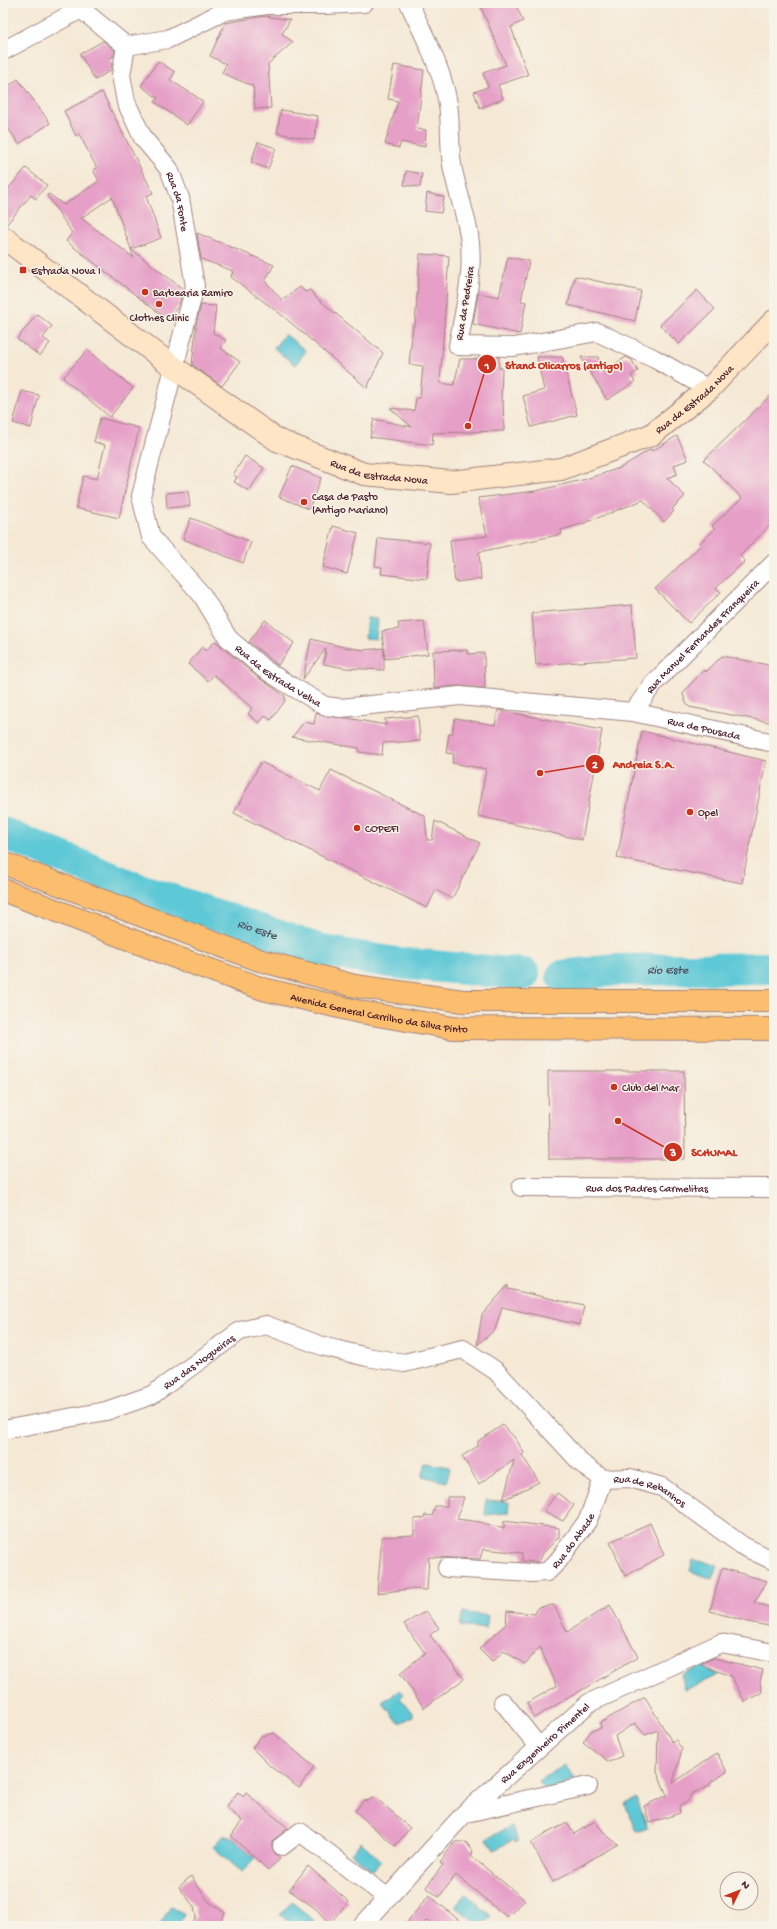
<svg xmlns="http://www.w3.org/2000/svg" width="777" height="1929" font-family="'Gochi Hand',sans-serif">
<style>
.water{fill:#5dc8d6;stroke:#547480}
.lines{fill:none;stroke-linecap:round;stroke-linejoin:round}
.river{stroke:#5dc8d6;stroke-width:32}
.building{fill:#e69fc7}
.street-casing{stroke:#a08480;stroke-width:20}
.secondary-casing{stroke:#a08480;stroke-width:24}
.primary-casing{stroke:#a08480;stroke-width:24}
.street{stroke:#fff;stroke-width:18}
.secondary{stroke:#fde5c5;stroke-width:22}
.primary{stroke:#fbbe6e;stroke-width:22}
.poi-dot{fill:#c8321e;stroke:#f7f3e8;stroke-width:1.5}
.labels{text-anchor:middle;stroke-width:3;stroke-linejoin:round;paint-order:stroke}
.street-label{font-size:11px;fill:#4a1f2b;stroke:#f7f3e8}
.poi-label{font-size:11px;fill:#4a1f2b;stroke:#f7f3e8;text-anchor:start}
.water-label{font-size:12px;font-style:italic;fill:#50525e;stroke:#f7f3e8}
.leader{fill:none;stroke:#c8321e;stroke-width:1.5}
.callout-dot{fill:#c8321e;stroke:#f7f3e8;stroke-width:1.5}
.mark-label{font-size:12px;text-anchor:middle;font-weight:bold;fill:#fff}
.callout-label{font-size:12px;text-anchor:middle;font-weight:bold;fill:#c8321e;stroke:#f7f3e8;stroke-width:3;stroke-linejoin:round;paint-order:stroke}
</style>
<rect width="100%" height="100%" fill="#f7f3e8"/>
<filter id="ink" filterUnits="userSpaceOnUse"><feTurbulence type="fractalNoise" baseFrequency=".025" numOctaves="2"/><feDisplacementMap in="SourceGraphic" scale="8" xChannelSelector="R" yChannelSelector="G"/><feConvolveMatrix kernelMatrix="1 2 1 2 8 2 1 2 1" color-interpolation-filters="sRGB"/></filter>
<filter id="wash" filterUnits="userSpaceOnUse"><feTurbulence type="fractalNoise" baseFrequency=".012" numOctaves="4" result="noise"/><feDisplacementMap in="SourceGraphic" scale="16" xChannelSelector="R" yChannelSelector="G"/><feGaussianBlur stdDeviation="0.9" result="paint"/><feColorMatrix in="noise" values="0 0 0 0 0 0 0 0 0 0 0 0 0 0 0 0 0 1.4 0 .05"/><feComposite in="paint" operator="in"/></filter>
<g filter="url(#wash)">
<rect width="100%" height="100%" fill="#f5e9d5"/>
<g class="water">
<polygon points="285,334 306,351 295,365 274,348"/>
<polygon points="367,618 378,619 376,639 365,638"/>
<polygon points="427,1463 449,1467 450,1469 446,1482 422,1476"/>
<polygon points="486,1500 509,1502 508,1513 485,1515"/>
<polygon points="693,1560 718,1565 713,1579 690,1571"/>
<polygon points="463,1612 488,1616 486,1629 460,1626"/>
<polygon points="701,1666 718,1675 685,1690 681,1674"/>
<polygon points="400,1690 404,1694 400,1698 414,1715 400,1724 382,1702"/>
<polygon points="565,1765 575,1779 558,1789 546,1792 538,1781"/>
<polygon points="636,1798 648,1828 636,1832 625,1804"/>
<polygon points="511,1826 519,1841 516,1842 513,1840 494,1850 487,1839"/>
<polygon points="223,1835 234,1839 255,1859 242,1872 213,1847"/>
<polygon points="361,1842 381,1861 372,1871 351,1853"/>
<polygon points="465,1893 491,1916 482,1926 455,1907"/>
<polygon points="292,1902 315,1922 311,1926 294,1926 280,1915"/>
<polygon points="171,1906 184,1914 177,1926 159,1926"/>
</g>
<g class="lines">
<g class="river">
<path id="s1" d="M3,833l133,55 187,63 73,12 128,11"/>
<path id="s2" d="M562,976l53,-6 159,-2"/>
</g>
</g>
<g id="blocks">
<g class="building">
<polygon points="479,3 515,3 523,21 511,27 528,75 498,85 503,99 480,108 474,92 488,87 483,73 506,65"/>
<polygon points="265,16 290,20 282,34 293,42 268,64 271,108 255,109 253,86 222,73 226,64 210,56 225,23"/>
<polygon points="103,41 115,50 114,56 109,59 112,64 111,70 95,80 80,54"/>
<polygon points="158,61 175,72 170,80 197,97 203,102 187,125 155,102 158,98 141,86"/>
<polygon points="394,65 424,70 417,129 426,130 425,147 401,142 399,148 385,144 398,101 388,99"/>
<polygon points="18,79 50,123 19,144 3,121 3,90"/>
<polygon points="102,92 153,193 146,196 161,238 131,249 112,197 81,218 134,258 131,249 183,289 179,305 168,320 66,241 72,233 47,195 49,194 64,205 99,181 93,170 97,168 79,134 76,136 64,111"/>
<polygon points="281,110 318,116 314,140 277,133"/>
<polygon points="258,142 276,148 268,169 251,162"/>
<polygon points="26,168 47,185 36,199 31,195 6,225 3,225 3,195"/>
<polygon points="406,171 422,174 420,187 404,185"/>
<polygon points="427,193 444,197 441,213 425,211"/>
<polygon points="197,233 274,265 265,281 282,300 300,287 305,292 310,290 317,298 383,353 367,388 283,316 231,277 233,271 201,259"/>
<polygon points="420,254 449,256 440,383 454,385 460,359 479,359 479,357 499,357 499,368 502,368 501,401 503,400 504,431 433,433 432,445 370,437 374,419 412,427 390,408 414,411 416,398 420,398 423,366 409,364 413,325 415,325"/>
<polygon points="508,257 529,261 521,301 526,302 520,334 473,324 478,293 499,297"/>
<polygon points="575,276 641,291 635,321 568,305"/>
<polygon points="697,290 715,309 679,344 660,325"/>
<polygon points="201,305 216,306 213,333 226,340 221,348 240,362 222,386 192,365 197,320"/>
<polygon points="37,314 52,326 43,338 50,343 40,356 17,339"/>
<polygon points="87,350 133,388 110,417 63,378"/>
<polygon points="537,357 562,357 577,415 531,427 523,396 544,390"/>
<polygon points="581,357 598,357 602,372 626,357 631,359 638,371 631,375 635,382 607,400"/>
<polygon points="22,391 39,395 31,428 13,423"/>
<polygon points="774,392 774,521 740,556 745,561 716,588 721,592 689,623 655,589 701,545 700,543 715,529 712,526 742,498 704,460"/>
<polygon points="100,418 139,428 119,518 76,508 83,476 97,479 105,445 94,442"/>
<polygon points="677,436 688,460 674,465 677,474 667,478 685,496 672,509 674,511 664,522 643,500 582,524 561,530 562,534 479,552 481,579 455,582 450,540 487,536 478,498 536,491 586,479 620,468 651,449 652,451"/>
<polygon points="245,456 264,468 249,491 234,482 237,477 233,475"/>
<polygon points="292,466 321,478 309,509 279,497"/>
<polygon points="188,491 190,506 167,508 166,493"/>
<polygon points="191,518 251,542 243,563 183,539"/>
<polygon points="333,526 358,533 347,574 323,567"/>
<polygon points="378,538 430,543 427,579 381,574 382,567 375,566"/>
<polygon points="632,605 636,658 536,665 532,613"/>
<polygon points="265,620 294,643 278,665 249,642"/>
<polygon points="424,621 428,654 385,659 382,631 399,629 398,623"/>
<polygon points="311,639 343,647 364,650 384,648 384,670 345,668 324,664 326,648 303,679"/>
<polygon points="215,641 257,677 285,696 285,701 271,720 265,716 259,723 248,714 252,708 214,675 208,681 188,664 202,647 206,651"/>
<polygon points="467,650 467,654 484,653 485,688 459,686 434,688 433,651"/>
<polygon points="722,656 774,666 774,723 689,707 686,703 683,694 686,689 704,670 706,672"/>
<polygon points="498,710 602,730 582,840 478,816 486,769 452,763 454,754 446,753 449,734 452,734 455,718 495,725"/>
<polygon points="316,713 324,716 347,718 386,725 385,719 418,716 420,741 383,743 382,755 359,752 359,748 292,737 304,722 314,724"/>
<polygon points="642,731 766,761 742,883 617,858"/>
<polygon points="261,762 320,791 331,770 425,816 427,840 432,840 435,821 480,843 452,899 436,890 427,908 234,813"/>
<polygon points="548,1071 684,1071 685,1159 549,1159"/>
<polygon points="508,1285 508,1289 584,1306 580,1325 502,1307 495,1330 477,1345 482,1315"/>
<polygon points="503,1425 516,1439 524,1453 522,1455 539,1482 503,1500 514,1460 479,1484 462,1456 478,1446 478,1441"/>
<polygon points="557,1493 574,1505 563,1521 544,1511"/>
<polygon points="447,1497 464,1497 457,1519 480,1522 504,1529 504,1521 559,1528 559,1537 543,1553 539,1562 522,1561 522,1553 483,1549 480,1559 429,1557 427,1590 409,1589 377,1593 382,1537 414,1535 414,1519 424,1518 425,1515 432,1516 435,1506 447,1506"/>
<polygon points="650,1523 664,1555 625,1576 610,1542"/>
<polygon points="722,1568 767,1581 754,1603 774,1608 774,1627 748,1622 710,1611"/>
<polygon points="554,1605 567,1632 610,1605 638,1657 534,1718 527,1703 557,1686 540,1647 525,1664 504,1651 492,1662 479,1649 506,1624 507,1611 535,1614 538,1607"/>
<polygon points="426,1611 439,1628 430,1635 464,1679 424,1708 400,1673 425,1653 404,1624"/>
<polygon points="714,1658 763,1670 760,1682 762,1692 745,1702 731,1676 701,1665 702,1663"/>
<polygon points="645,1697 672,1742 675,1739 682,1749 673,1783 717,1753 727,1772 711,1782 709,1786 691,1794 688,1801 679,1807 680,1813 650,1823 644,1806 667,1795 657,1772 658,1730 645,1735 635,1723 615,1736 622,1756 609,1762 583,1742 591,1731 601,1728 600,1723"/>
<polygon points="274,1733 314,1767 299,1788 271,1767 252,1748 261,1736"/>
<polygon points="238,1792 243,1797 246,1793 288,1828 272,1842 272,1847 274,1852 280,1859 268,1870 231,1836 242,1821 226,1807"/>
<polygon points="375,1797 410,1828 395,1846 355,1811 364,1800 367,1801"/>
<polygon points="595,1821 606,1835 618,1844 553,1882 531,1843 545,1834 567,1823 574,1834"/>
<polygon points="455,1842 466,1842 473,1851 471,1856 525,1900 507,1917 456,1875 439,1897 426,1887 443,1865 440,1862"/>
<polygon points="308,1866 349,1902 330,1924 315,1908 289,1890"/>
<polygon points="191,1876 208,1901 225,1913 218,1926 190,1926 196,1917 194,1907 179,1887"/>
<polygon points="429,1895 466,1926 433,1926 427,1920 421,1926 404,1926"/>
</g>
</g>
</g>
<g filter="url(#ink)">
<use href="#blocks" fill-opacity="0" stroke="#a08480" stroke-width="1"/>
<g class="lines">
<defs>
<g id="street">
<path d="M409,3c15,33 33,65 39,101 3,20 1,41 4,61 4,23 13,46 17,70 6,37 -5,75 -11,111l56,1 83,-15 56,26 56,31"/>
<path id="s3" d="M126,46l-5,29 5,27 17,36 26,31 11,29 15,88 -54,210 10,41 51,58 26,43 36,31 19,12 42,25 16,2 119,-12 173,16 141,31"/>
<polyline points="3,51 81,9 126,46 168,39 225,11 267,5 325,5 364,3"/>
<path id="s4" d="M633,712l21,-29 120,-120"/>
<path id="s5" d="M521,1187l253,1"/>
<path id="s6" d="M3,1430l103,-19 46,-16 88,-64 26,-6 56,21 45,11 37,6 59,-14 33,22 85,92 22,16 27,-1 32,9 81,59 31,15"/>
<path id="s7" d="M447,1568l84,5 16,-1 11,-11 30,-41 15,-41"/>
<polyline points="503,1702 539,1747"/>
<polyline points="466,1813 588,1786"/>
<polyline points="282,1846 300,1832 388,1898"/>
<path id="s8" d="M362,1926l102,-112 125,-111 132,-60 53,10"/>
</g>
<g id="secondary">
<path id="s9" d="M3,237l172,131 102,72 87,34 87,8 110,-13 90,-34 58,-46 65,-68"/>
</g>
<g id="primary">
<polyline points="3,863 259,960 355,986 463,1001 774,1001"/>
<path id="s10" d="M3,890l172,67 88,32 97,23 93,16 321,1"/>
</g>
</defs>
<use href="#street" class="street-casing"/>
<use href="#secondary" class="secondary-casing"/>
<use href="#primary" class="primary-casing"/>
<use href="#street" class="street"/>
<use href="#secondary" class="secondary"/>
<use href="#primary" class="primary"/>
</g>
</g>
<g class="poi-dot">
<rect x="19" y="266" width="8" height="8" rx="2"/>
<circle cx="145" cy="292" r="4"/>
<circle cx="159" cy="304" r="4"/>
<circle cx="304" cy="502" r="4"/>
<circle cx="690" cy="812" r="4"/>
<circle cx="357" cy="828" r="4"/>
<circle cx="614" cy="1087" r="4"/>
</g>
<g class="labels">
<g class="street-label">
<text dy="4" stroke="none"><textPath href="#s3" startOffset="171">Rua da Fonte</textPath></text>
<text transform="translate(464 303) rotate(-81)" y="4">Rua da Pedreira</text>
<text dy="4" stroke="none"><textPath href="#s9" startOffset="785">Rua da Estrada Nova</textPath></text>
<text dy="4" stroke="none"><textPath href="#s9" startOffset="449">Rua da Estrada Nova</textPath></text>
<text dy="4" stroke="none"><textPath href="#s4" startOffset="103">Rua Manuel Fernandes Franqueira</textPath></text>
<text dy="4" stroke="none"><textPath href="#s3" startOffset="707">Rua da Estrada Velha</textPath></text>
<text dy="4" stroke="none"><textPath href="#s3" startOffset="1145">Rua de Pousada</textPath></text>
<text dy="4" stroke="none"><textPath href="#s10" startOffset="397">Avenida General Carrilho da Silva Pinto</textPath></text>
<text dy="4" stroke="none"><textPath href="#s5" startOffset="126">Rua dos Padres Carmelitas</textPath></text>
<text dy="4" stroke="none"><textPath href="#s6" startOffset="211">Rua das Nogueiras</textPath></text>
<text dy="4" stroke="none"><textPath href="#s6" startOffset="735">Rua de Rebanhos</textPath></text>
<text dy="4" stroke="none"><textPath href="#s7" startOffset="141">Rua do Abade</textPath></text>
<text dy="4" stroke="none"><textPath href="#s8" startOffset="259">Rua Engenheiro Pimentel</textPath></text>
</g>
<g class="poi-label">
<text x="31" y="274">Estrada Nova I</text>
<text x="153" y="296">Barbearia Ramiro</text>
<text x="159" y="321" text-anchor="middle">Clothes Clinic</text>
<text x="312" y="500">Casa de Pasto<tspan x="312" dy="13">(Antigo Mariano)</tspan></text>
<text x="698" y="816">Opel</text>
<text x="365" y="832">COPEFI</text>
<text x="622" y="1091">Club del Mar</text>
</g>
<g class="water-label">
<text dy="4" stroke="none"><textPath href="#s1" startOffset="272">Rio Este</textPath></text>
<text dy="4" stroke="none"><textPath href="#s2" startOffset="106">Rio Este</textPath></text>
</g>
</g>
<path class="leader" d="M468 426L487 364M540 773L595 764M618 1121L673 1152"/>
<g class="callout-dot">
<circle cx="468" cy="426" r="4"/>
<circle cx="540" cy="773" r="4"/>
<circle cx="618" cy="1121" r="4"/>
<circle cx="487" cy="364" r="10"/>
<circle cx="595" cy="764" r="10"/>
<circle cx="673" cy="1152" r="10"/>
</g>
<g class="mark-label">
<text x="487" y="369">1</text>
<text x="595" y="768">2</text>
<text x="673" y="1156">3</text>
</g>
<g class="callout-label">
<text x="564" y="369">Stand Olicarros (antigo)</text>
<text x="644" y="768">Andreia S.A.</text>
<text x="714" y="1156">SCHUMAL</text>
</g>
<rect width="777" height="1929" fill="none" stroke="#f7f3e8" stroke-width="16"/>
<g transform="translate(739 1891) rotate(47)"><circle r="19" fill="#f7f3e8" stroke="#b29e9c"/>
<path d="M0-3L7 15L0 10L-7 15Z" fill="#c8321e"/>
<text y="-6" font-size="11" font-weight="bold" text-anchor="middle" fill="#4a1f2b">N</text>
</g>
</svg>
